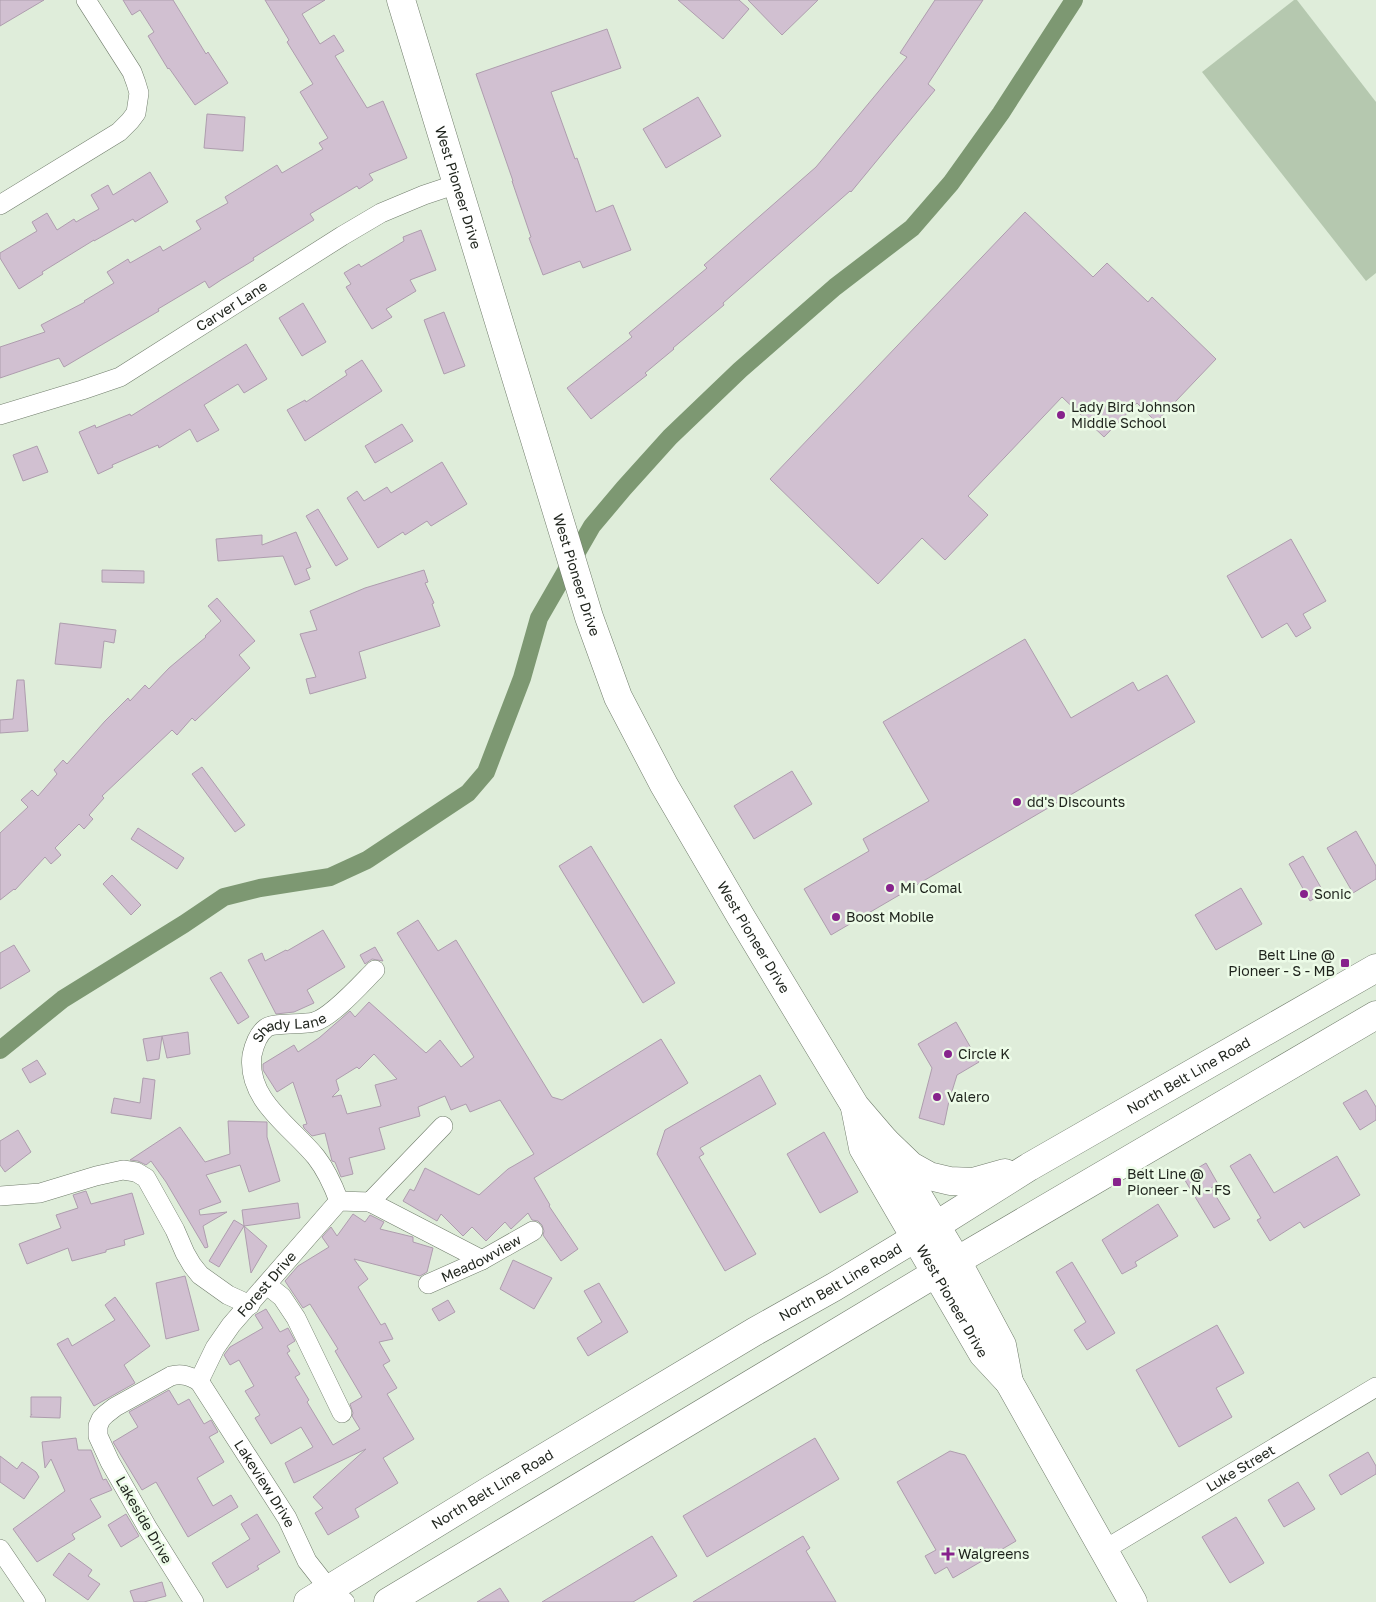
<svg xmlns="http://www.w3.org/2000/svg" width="1376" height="1602" font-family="'Golos Text',sans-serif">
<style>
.green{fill:#b5c8af}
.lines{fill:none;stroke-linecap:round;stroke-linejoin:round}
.canal{stroke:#7d9872;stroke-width:18}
.building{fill:#d1c0d1;stroke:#ae9dae;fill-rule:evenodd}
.street-casing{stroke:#717d6c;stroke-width:20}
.secondary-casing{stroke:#717d6c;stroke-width:29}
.primary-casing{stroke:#717d6c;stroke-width:29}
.street{stroke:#fff;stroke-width:19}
.secondary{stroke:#fff;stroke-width:28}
.primary{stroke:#fff;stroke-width:28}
.poi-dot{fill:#87238c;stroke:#ecfbe7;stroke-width:2}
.labels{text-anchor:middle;stroke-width:5;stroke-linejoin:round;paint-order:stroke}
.street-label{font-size:14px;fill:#1e231c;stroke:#ecfbe7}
.poi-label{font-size:14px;fill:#1e231c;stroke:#ecfbe7;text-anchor:start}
</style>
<rect width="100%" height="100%" fill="#dfedda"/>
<polygon class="green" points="1294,0 1297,0 1376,102 1376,273 1366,281 1202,72"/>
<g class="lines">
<polyline class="canal" points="0,1050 63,999 184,924 224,897 260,888 330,877 367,860 468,793 486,772 522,678 539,618 592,526 624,488 670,437 740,370 835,287 912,228 951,183 1001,113 1074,0"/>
</g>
<g class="building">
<polygon points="0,0 44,0 0,26"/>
<polygon points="123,0 173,0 206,54 208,52 228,83 195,105 169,68 168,69 148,36 154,32 140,10 132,15"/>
<polygon points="265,0 325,0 302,14 320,44 334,35 344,51 335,56 367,108 383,101 407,158 369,174 373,180 359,189 357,186 310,214 314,220 253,258 254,260 221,280 209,288 205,281 158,309 159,311 64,367 59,358 0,378 0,347 45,332 41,325 85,302 84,301 114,283 107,272 128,259 130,263 160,246 163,251 201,229 196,221 228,203 225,197 277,165 282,173 323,149 319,143 328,138 300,92 313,84 287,42 289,40"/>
<polygon points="678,0 739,0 749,9 723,39"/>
<polygon points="748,0 818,0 782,35"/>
<polygon points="935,0 983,0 928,84 935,90 851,192 850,191 723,303 724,305 673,348 674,349 645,373 647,375 591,419 567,388 632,337 629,333 707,268 704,265 816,167 907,57 900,53"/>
<polygon points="607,29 621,68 551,92 575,159 577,158 596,212 613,205 631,250 583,268 580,261 543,275 529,238 531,237 512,181 513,181 476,74"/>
<polygon points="698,97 721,136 666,168 643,129"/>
<polygon points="207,114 245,117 243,151 204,148"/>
<polygon points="150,172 168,202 135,222 133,219 94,241 94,240 42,272 43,274 19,289 0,258 0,253 37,231 32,222 47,213 57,230 74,219 76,222 99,209 91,195 108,185 113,195"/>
<polygon points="1025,212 1093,277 1107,263 1148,302 1152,297 1216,359 1156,422 1137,403 1104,437 1062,397 968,496 988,515 945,560 922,538 878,584 770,479"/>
<polygon points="421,230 436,270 410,280 416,291 386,309 392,317 372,329 346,287 351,284 344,273 359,264 361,267 404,241 403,237"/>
<polygon points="303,303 326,342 302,356 279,318"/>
<polygon points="444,312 465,366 444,374 424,320"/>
<polygon points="246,344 267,379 244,393 238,384 204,405 219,430 197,442 190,429 159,448 158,445 112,465 113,467 98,474 79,432 95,425 96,428 130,414 131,416"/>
<polygon points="362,360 382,391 305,441 287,410 305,400 306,402 347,375 345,371"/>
<polygon points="402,424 413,441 375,463 365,446"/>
<polygon points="37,446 48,472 23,481 13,455"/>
<polygon points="442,462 467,504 431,526 427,521 405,535 403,532 378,548 347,498 357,491 364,501 387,487 391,493"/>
<polygon points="318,509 348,559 336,566 306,516"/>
<polygon points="296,532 311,567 306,569 310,579 295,585 283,556 218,561 216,539 262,535 262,545"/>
<polygon points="1291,539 1326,601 1303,614 1311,628 1296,637 1287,623 1262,638 1227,576"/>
<polygon points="102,570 144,571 144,583 102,582"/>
<polygon points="424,570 428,582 425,583 434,603 432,604 440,626 359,652 366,678 310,694 306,679 316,677 300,634 317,630 310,611 365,588"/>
<polygon points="217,598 255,641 239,655 250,668 195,721 192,718 177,735 172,730 102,796 104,798 89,815 93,819 84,829 79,824 55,848 61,855 51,864 45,857 15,890 14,889 0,900 0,833 28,807 21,800 32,790 38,796 57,774 54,770 63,760 67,764 105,721 128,698 130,701 145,685 149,689 169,668 206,637 205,636 221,621 208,606"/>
<polygon points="60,623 116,630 114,643 104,641 101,668 55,664"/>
<polygon points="1025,639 1071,718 1133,682 1138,691 1167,675 1195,722 831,935 804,889 869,851 863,839 929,801 883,722"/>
<polygon points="17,680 24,680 28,731 0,733 0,720 13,719"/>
<polygon points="202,767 245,825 235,832 192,774"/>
<polygon points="792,771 812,804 754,839 734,806"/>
<polygon points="138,828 184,858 177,869 131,839"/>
<polygon points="1356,831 1376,866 1376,879 1353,893 1327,848"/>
<polygon points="591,846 675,983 643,1003 559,866"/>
<polygon points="1303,856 1324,893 1310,901 1289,864"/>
<polygon points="112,875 141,905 131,915 103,884"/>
<polygon points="1241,888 1262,924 1216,950 1195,915"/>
<path d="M418,920l20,31 18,-11 96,157 10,3 99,-61 27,44 -154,95 16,27 -1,1 29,43 -17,12 -18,-26 1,-4 -2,-6 -4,-4 -6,-1 -4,-7 -17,16 -6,-7 -19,19 -14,-14 -9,9 -22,-22 -4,7 -34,-20 7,-12 4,2 11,-23 54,27 29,-26 26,-15 -34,-54 -30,12 -4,-8 -15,6 -6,-14 -27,11 2,9 -41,12 6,21 -36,9 4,16 -12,3 -6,-15 -3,-1 -7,-28 -13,3 -8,-8 -1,-3 4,-1 -14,-42 -16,10 -14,-22v-6l31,-19 4,7 21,-14 31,-27 5,6 14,-15 57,51 14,-13 21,27 13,-10 -77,-124zM374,1054l23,25 -22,6 6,21 -34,8 -6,-19 -9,2 7,-7 -3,-10 21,-13 2,2z"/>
<polygon points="323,930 345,967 307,990 314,1003 294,1012 276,1014 248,960 262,953 265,961 286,950 287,951"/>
<polygon points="14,945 30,971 0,989 0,953"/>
<polygon points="375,947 383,961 372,959 365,964 360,955"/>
<polygon points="221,972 249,1017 238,1024 210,978"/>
<polygon points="956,1022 979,1062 957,1075 949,1101 944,1125 919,1118 932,1068 918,1044"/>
<polygon points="188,1032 190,1054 167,1058 162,1036 159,1059 147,1061 143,1039"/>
<polygon points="37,1060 46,1074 30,1083 22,1069"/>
<polygon points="760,1075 776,1104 700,1148 704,1154 699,1157 756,1254 725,1271 657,1154 665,1130"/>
<polygon points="143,1078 155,1080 151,1119 111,1113 114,1098 140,1103"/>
<polygon points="1366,1090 1376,1107 1376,1120 1360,1130 1343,1103"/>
<polygon points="228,1121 267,1122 267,1137 280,1181 249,1192 240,1165 206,1175 221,1202 199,1210 200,1215 227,1212 203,1226 208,1247 205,1248 166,1182 151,1161 146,1165 138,1161 130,1160 180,1127 205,1162 230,1154"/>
<polygon points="18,1130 31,1152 5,1172 0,1165 0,1141"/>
<polygon points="824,1132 858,1192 820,1213 787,1154"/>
<polygon points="1250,1154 1274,1193 1337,1156 1360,1195 1304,1228 1300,1222 1270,1241 1257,1220 1261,1218 1230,1166"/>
<polygon points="1206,1163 1218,1184 1211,1188 1230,1219 1214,1228 1183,1177"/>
<polygon points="86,1191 91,1204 132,1193 144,1234 124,1240 125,1245 106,1250 106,1252 72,1261 68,1248 27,1264 19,1244 61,1228 56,1215 78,1208 73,1195"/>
<polygon points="298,1203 300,1218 244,1226 242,1210"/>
<polygon points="1158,1204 1178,1236 1135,1262 1137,1266 1122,1274 1102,1240"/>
<polygon points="353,1214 365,1222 370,1215 384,1222 380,1229 413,1237 413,1242 433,1248 427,1272 420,1276 354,1259 368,1279 358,1287 381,1325 385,1323 393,1339 379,1342 390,1361 383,1365 397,1388 387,1394 414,1439 383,1458 398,1483 355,1509 359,1517 328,1535 315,1513 323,1508 313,1497 366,1449 294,1483 285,1463 313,1447 301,1427 271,1444 255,1418 260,1415 245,1391 254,1386 239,1360 230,1365 224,1355 230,1347 263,1328 255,1315 266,1309 280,1332 288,1328 295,1341 287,1346 290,1351 287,1353 300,1374 295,1377 309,1400 307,1402 333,1445 360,1429 352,1416 353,1413 350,1404 362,1397 335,1351 338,1349 310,1304 303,1308 285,1281 298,1266 329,1247 322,1237 331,1227 337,1236"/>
<polygon points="234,1220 244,1226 219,1267 209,1261"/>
<polygon points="244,1226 267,1246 251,1273"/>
<polygon points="513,1260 552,1278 534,1309 500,1289"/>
<polygon points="1072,1262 1115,1333 1087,1350 1074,1330 1086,1322 1056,1272"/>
<polygon points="185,1276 199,1330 166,1339 156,1283"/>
<polygon points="599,1283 628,1332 588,1356 577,1338 602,1322 584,1291"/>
<polygon points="115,1297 150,1346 124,1365 135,1383 94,1406 57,1344 68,1338 72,1346 115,1320 105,1305"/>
<polygon points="448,1300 455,1312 439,1321 432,1309"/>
<polygon points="1217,1325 1244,1373 1216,1388 1232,1417 1179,1447 1136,1370"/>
<polygon points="169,1390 178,1405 189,1399 204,1424 211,1420 218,1432 209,1437 224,1462 197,1478 213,1506 231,1495 238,1507 188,1537 156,1482 142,1490 113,1442 138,1427 129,1412"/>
<polygon points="31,1397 61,1397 60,1418 30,1417 32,1414 31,1415"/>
<polygon points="76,1438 78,1450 91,1450 103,1480 106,1479 112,1490 90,1499 101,1517 72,1534 75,1539 37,1562 13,1529 65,1491 51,1459 45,1468 42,1442"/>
<polygon points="815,1438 839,1479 707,1557 683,1516"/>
<polygon points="950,1451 965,1455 1016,1541 953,1578 947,1567 935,1574 925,1556 936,1550 897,1482"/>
<polygon points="1368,1452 1376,1466 1376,1474 1341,1495 1329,1475"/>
<polygon points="0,1456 17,1469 22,1462 36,1472 39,1477 24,1499 0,1482"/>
<polygon points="1298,1482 1315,1509 1284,1527 1268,1500"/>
<polygon points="126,1514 139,1536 121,1547 108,1525"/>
<polygon points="257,1514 280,1552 257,1566 259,1569 227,1588 212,1563 250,1539 241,1524"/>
<polygon points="1236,1517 1264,1563 1230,1583 1202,1537"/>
<polygon points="652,1536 677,1576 633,1602 542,1602"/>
<polygon points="803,1536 810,1548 806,1551 836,1602 693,1602"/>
<polygon points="69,1553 92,1570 88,1576 100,1584 88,1600 53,1575"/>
<polygon points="162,1582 166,1596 144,1602 134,1602 130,1591"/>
<polygon points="500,1588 509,1602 477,1602"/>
</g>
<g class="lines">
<defs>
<g id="street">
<polyline points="0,205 119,132 130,121 136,113 139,93 136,83 132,72 86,0"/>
<path id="s1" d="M0,415l82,-25 38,-13 222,-141 39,-23 43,-18 33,-11"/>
<polyline points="0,1196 40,1193 96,1176 123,1170 136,1172 146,1178 175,1230 185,1253 192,1265 200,1275 228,1295 250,1305"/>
<path id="s2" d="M339,1201c-6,-16 -12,-30 -23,-44 -24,-30 -70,-57 -64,-102 2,-9 6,-21 14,-27 8,-6 36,-3 48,-6 18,-5 47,-38 61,-52"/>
<polyline points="370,1202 482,1260"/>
<path id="s3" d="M428,1284l54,-24 51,-29"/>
<polyline points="267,1285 282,1297 296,1318 342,1413"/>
<path id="s4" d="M199,1381l16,-33 16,-23 108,-124 31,1 73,-76"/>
<path id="s5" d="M199,1381l88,137 20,43 22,28 16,13"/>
<polyline points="0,1549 36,1602"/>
<path id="s6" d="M1104,1550l272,-163"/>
<path d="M194,1602l-47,-75 -37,-65 -12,-26v-10l3,-7 5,-5 9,-7 56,-31c11,-3 18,0 28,5"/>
</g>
<g id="secondary">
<path id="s7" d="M401,0l188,617 29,80 46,88 77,132 114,189 30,35 72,120 45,84 7,37"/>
<path id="s8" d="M855,1108l8,40 120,206 26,28 124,220"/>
</g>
<g id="primary">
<polyline points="885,1141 911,1166 929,1176 950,1181 973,1182 1005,1173"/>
<path id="s9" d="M308,1602l184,-113 262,-157 80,-45 101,-61 94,-59 347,-199"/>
<polyline points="388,1602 936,1273 1376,1015"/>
</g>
</defs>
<use href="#street" class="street-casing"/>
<use href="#secondary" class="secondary-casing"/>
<use href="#primary" class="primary-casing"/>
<use href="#street" class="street"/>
<use href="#secondary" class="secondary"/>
<use href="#primary" class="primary"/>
</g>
<g class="poi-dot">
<circle cx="1061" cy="415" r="5"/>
<circle cx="1017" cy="802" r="5"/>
<circle cx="890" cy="888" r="5"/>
<circle cx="1304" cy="894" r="5"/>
<circle cx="836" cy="917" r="5"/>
<rect x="1340" y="958" width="10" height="10" rx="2.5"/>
<circle cx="948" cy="1054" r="5"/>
<circle cx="937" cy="1097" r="5"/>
<rect x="1112" y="1177" width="10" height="10" rx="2.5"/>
<path d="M945.5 1546.5h5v5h5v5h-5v5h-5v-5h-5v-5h5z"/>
</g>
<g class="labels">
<g class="street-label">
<text dy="5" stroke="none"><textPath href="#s7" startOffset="196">West Pioneer Drive</textPath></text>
<text dy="5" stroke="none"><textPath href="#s1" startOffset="258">Carver Lane</textPath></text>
<text dy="5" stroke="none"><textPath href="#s7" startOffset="601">West Pioneer Drive</textPath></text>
<text dy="5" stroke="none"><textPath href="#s7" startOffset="1006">West Pioneer Drive</textPath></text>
<text dy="5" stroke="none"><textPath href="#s2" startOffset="228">Shady Lane</textPath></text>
<text dy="5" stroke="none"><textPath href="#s9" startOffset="1026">North Belt Line Road</textPath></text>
<text dy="5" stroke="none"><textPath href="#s3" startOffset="59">Meadowview</textPath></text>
<text dy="5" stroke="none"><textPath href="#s9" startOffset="621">North Belt Line Road</textPath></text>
<text dy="5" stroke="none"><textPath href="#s4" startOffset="119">Forest Drive</textPath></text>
<text dy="5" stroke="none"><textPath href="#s8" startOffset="218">West Pioneer Drive</textPath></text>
<text dy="5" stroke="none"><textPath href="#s6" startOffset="159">Luke Street</textPath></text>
<text dy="5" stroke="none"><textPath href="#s5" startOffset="122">Lakeview Drive</textPath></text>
<text dy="5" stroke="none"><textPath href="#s9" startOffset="216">North Belt Line Road</textPath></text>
<text transform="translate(144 1520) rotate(60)" y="5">Lakeside Drive</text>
</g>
<g class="poi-label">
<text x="1071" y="412">Lady Bird Johnson<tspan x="1071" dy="16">Middle School</tspan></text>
<text x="1027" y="807">dd's Discounts</text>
<text x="900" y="893">Mi Comal</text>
<text x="1314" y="899">Sonic</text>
<text x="846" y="922">Boost Mobile</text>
<text x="1335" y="960" text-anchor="end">Belt Line @<tspan x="1335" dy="16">Pioneer - S - MB</tspan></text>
<text x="958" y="1059">Circle K</text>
<text x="947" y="1102">Valero</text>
<text x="1127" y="1179">Belt Line @<tspan x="1127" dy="16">Pioneer - N - FS</tspan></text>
<text x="958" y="1559">Walgreens</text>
</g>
</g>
</svg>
